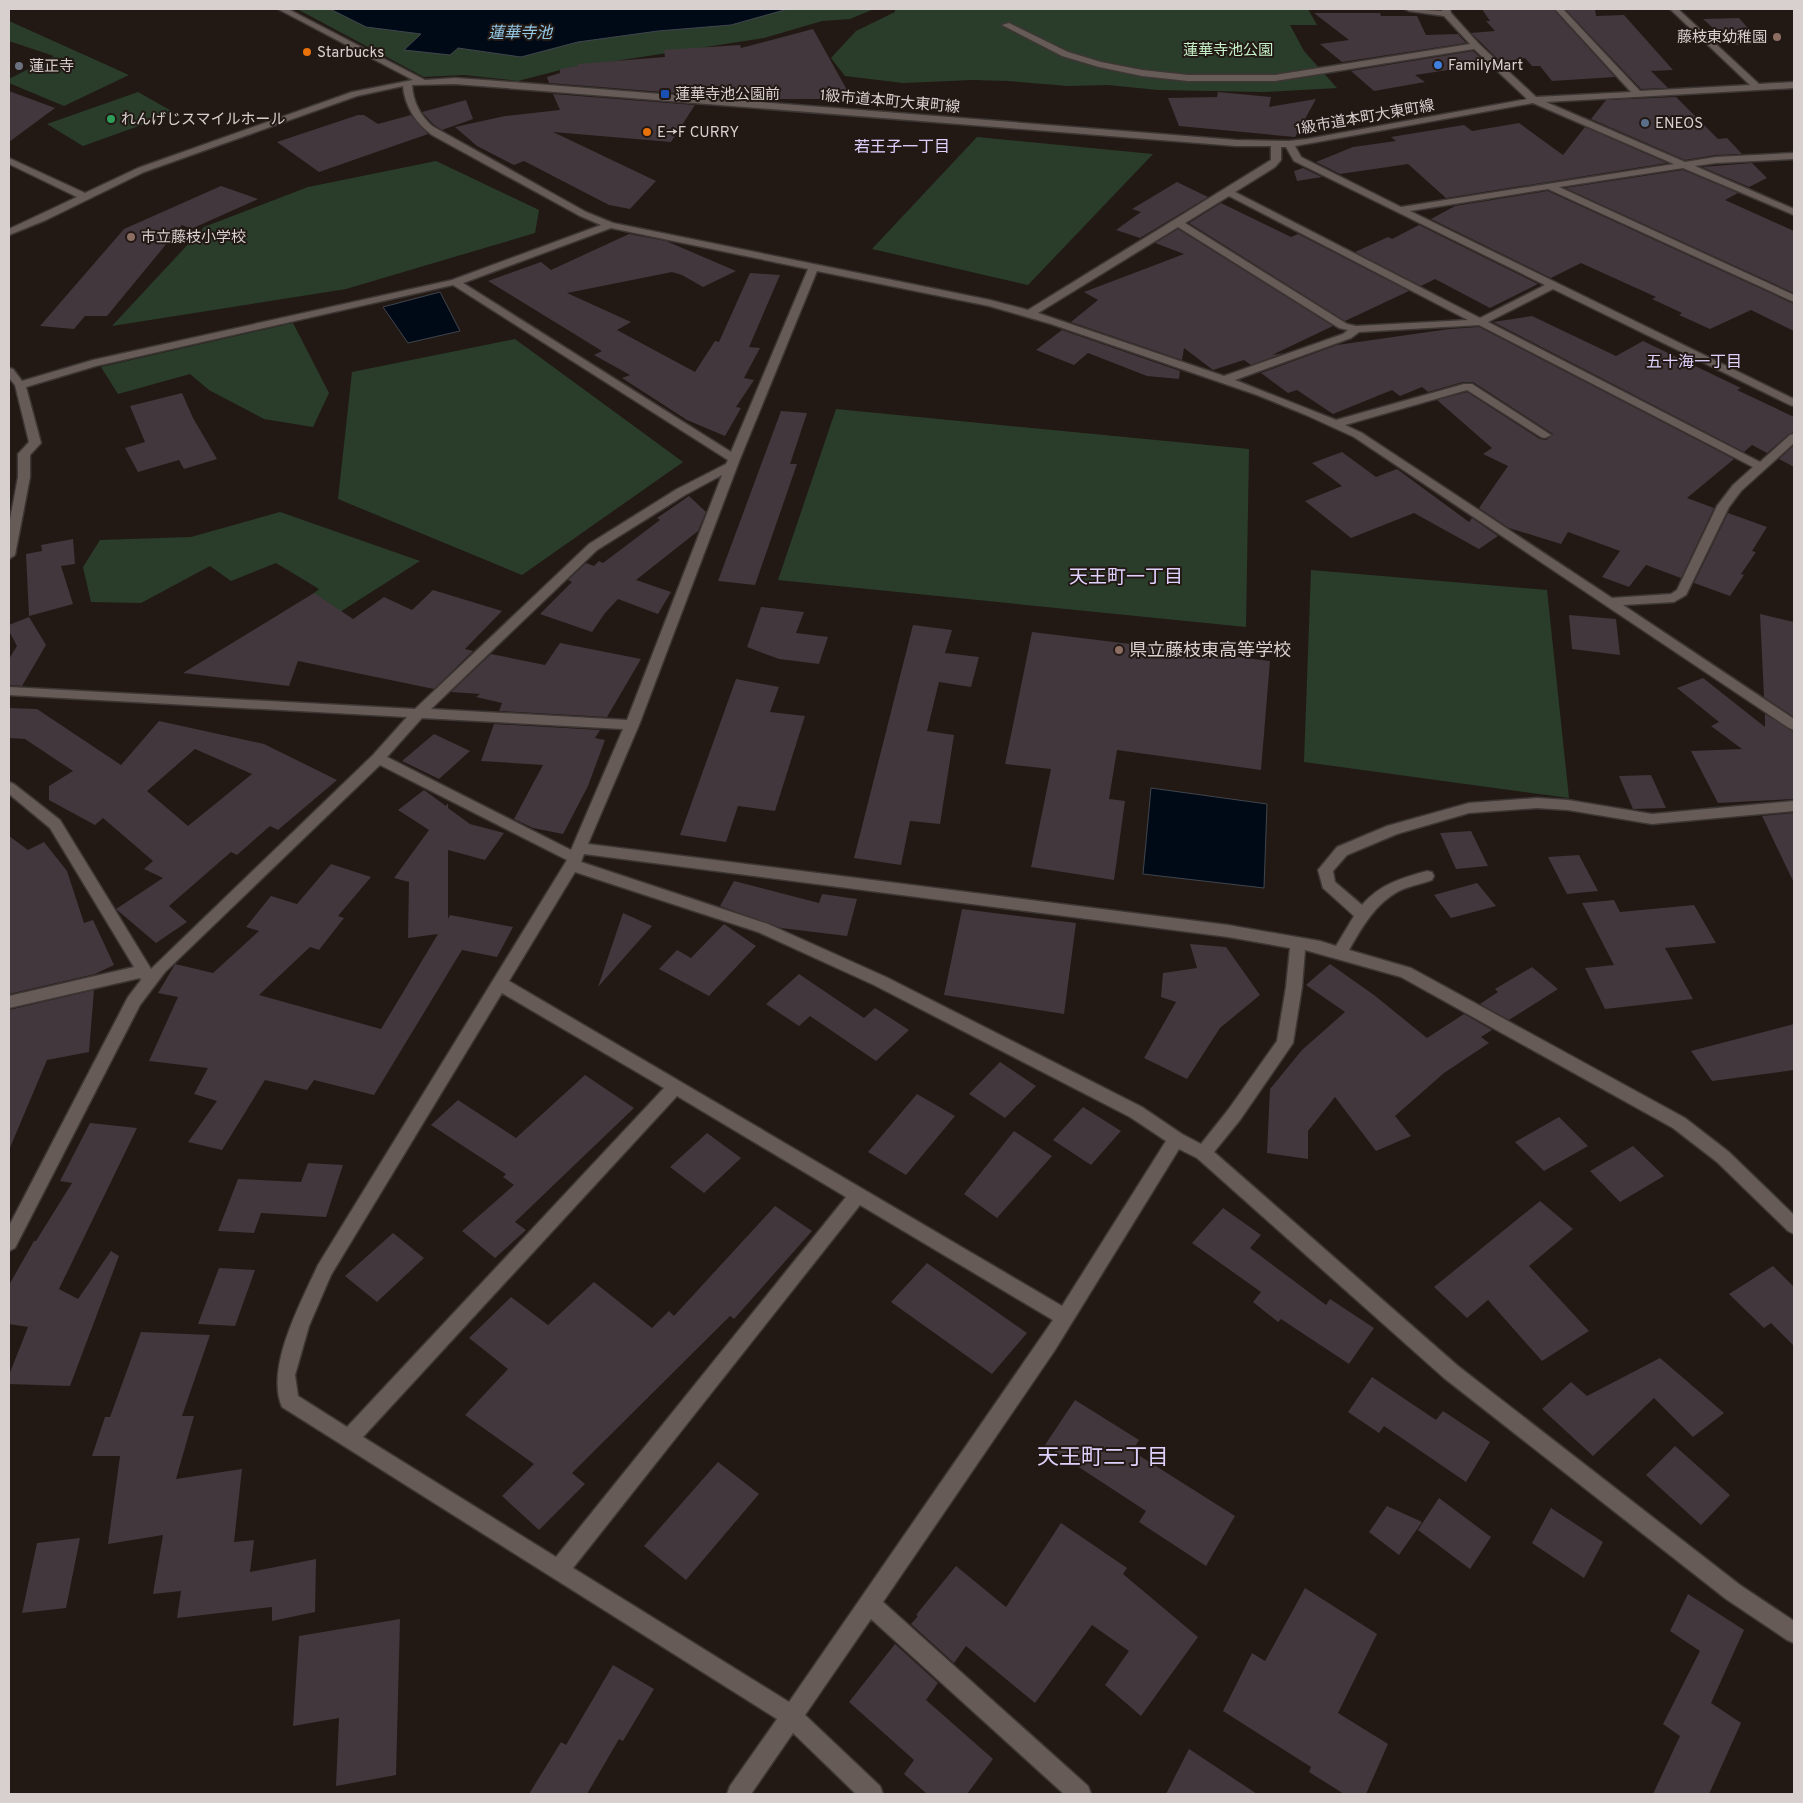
<svg xmlns="http://www.w3.org/2000/svg" width="1803" height="1803" font-family="Overpass,'Noto Sans JP',sans-serif">
<style>
.green{fill:#2a3d2b}
.water{fill:#000a16;stroke:#40454d}
.building{fill:#42373c;fill-rule:evenodd}
.lines{fill:none;stroke-linecap:round;stroke-linejoin:round}
.minor-casing{stroke:#3c3634;stroke-width:3}
.minor{fill:#675b57;fill-rule:evenodd}
.education-dot{fill:#8d6e63;stroke:#221915;stroke-width:2}
.food-dot{fill:#e8710a;stroke:#221915;stroke-width:2}
.shop-dot{fill:#3f7fe0;stroke:#221915;stroke-width:2}
.worship-dot{fill:#6b7280;stroke:#221915;stroke-width:2}
.transit-dot{fill:#1a4fb4;stroke:#221915;stroke-width:2}
.leisure-dot{fill:#2e9e5b;stroke:#221915;stroke-width:2}
.service-dot{fill:#5c6f8a;stroke:#221915;stroke-width:2}
.labels{text-anchor:middle;stroke-width:4;stroke-linejoin:round;paint-order:stroke}
.far-poi-label{font-size:15px;fill:#d7d0ce;stroke:#221915;text-anchor:start}
.far-park-label{font-size:15px;fill:#c6f1c8;stroke:#221915}
.far-street-label{font-size:15px;fill:#d7d0ce;stroke:#221915}
.far-water-label{font-size:16px;font-style:italic;fill:#94c8e7;stroke:#221915}
.far-neighbourhood-label{font-size:16px;fill:#ded2fd;stroke:#221915}
.poi-label{font-size:18px;fill:#d7d0ce;stroke:#221915;text-anchor:start}
.neighbourhood-label{font-size:19px;fill:#ded2fd;stroke:#221915}
.near-neighbourhood-label{font-size:22px;fill:#ded2fd;stroke:#221915}
</style>
<rect width="100%" height="100%" fill="#221915"/>
<g class="green">
<polygon points="297,9 874,9 850,19 822,21 764,38 564,69 518,81 464,75 424,77"/>
<polygon points="895,9 1308,9 1317,25 1290,25 1304,51 1337,88 1265,92 1158,90 1108,85 1068,86 1008,81 972,80 903,83 845,76 831,58 856,31 895,12"/>
<polygon points="9,21 129,75 64,106 9,83 9,79 54,56 9,41"/>
<polygon points="138,92 175,113 83,146 47,124"/>
<polygon points="977,137 1153,154 1028,285 872,249"/>
<polygon points="436,161 539,210 535,233 346,289 112,326 204,227 308,187"/>
<polygon points="293,323 329,393 313,427 264,419 209,390 190,374 118,394 101,367"/>
<polygon points="515,339 683,462 522,575 338,499 352,372"/>
<polygon points="836,409 1249,449 1246,627 778,580"/>
<polygon points="280,512 420,561 340,612 309,597 319,589 276,563 231,581 210,566 141,603 91,602 83,567 100,540 191,537"/>
<polygon points="1311,570 1547,590 1569,798 1304,762"/>
</g>
<g class="water">
<polygon points="330,9 788,9 731,25 658,31 578,42 521,57 458,48 450,55 404,50 421,34 366,27"/>
<polygon points="440,292 460,331 408,343 383,307"/>
<polygon points="1151,788 1267,804 1264,888 1143,874"/>
</g>
<g class="building">
<polygon points="1482,9 1553,9 1615,77 1552,81 1540,66 1532,66 1525,58 1501,62 1471,33 1495,31 1486,21 1490,21"/>
<polygon points="1565,9 1595,9 1596,16 1624,15 1673,70 1651,71 1668,88 1641,89"/>
<polygon points="1314,13 1380,13 1381,16 1417,16 1426,35 1458,34 1466,43 1342,62 1320,44 1349,40"/>
<polygon points="1739,18 1762,44 1732,45 1703,19"/>
<polygon points="813,29 852,99 770,99 772,96 701,95 549,83 547,77 560,73 560,69 579,66 577,64 665,57 664,50 740,45 741,48"/>
<polygon points="1473,51 1487,64 1415,75 1425,82 1374,91 1351,71"/>
<polygon points="9,91 55,108 9,142"/>
<polygon points="1218,92 1271,97 1269,107 1316,99 1295,137 1179,126 1168,98 1217,97"/>
<polygon points="553,94 695,105 671,142 553,132 656,181 630,209 609,205 524,161 514,165 477,146 455,127 505,116 560,110"/>
<polygon points="1676,97 1718,139 1727,138 1742,154 1716,155 1685,160 1591,119 1606,100"/>
<polygon points="466,100 473,119 442,130 433,124 422,112"/>
<polygon points="358,115 364,115 378,124 411,115 428,134 319,172 277,142"/>
<polygon points="1519,123 1563,155 1585,127 1667,163 1446,198 1408,164 1340,174 1316,162 1353,147 1396,141 1391,137 1464,125 1472,131"/>
<polygon points="1752,163 1767,178 1749,187 1702,167"/>
<polygon points="1303,168 1322,177 1297,181 1294,171"/>
<polygon points="1683,170 1738,193 1725,200 1794,231 1794,293 1565,188"/>
<polygon points="1177,182 1208,197 1140,238 1116,230 1141,212 1132,209"/>
<polygon points="221,186 258,199 191,229 182,225 107,316 85,316 74,329 40,326 124,229"/>
<polygon points="1548,191 1794,304 1794,331 1751,310 1710,329 1679,315 1682,313 1652,299 1656,297 1581,263 1551,278 1431,219 1455,206"/>
<polygon points="1221,203 1291,237 1298,234 1409,291 1345,321 1189,223"/>
<polygon points="1419,225 1538,284 1490,308 1435,279 1421,286 1355,252 1388,237 1392,239"/>
<polygon points="1178,229 1333,326 1272,355 1284,353 1251,365 1244,360 1213,370 1184,348 1182,360 1071,322 1098,300 1084,292 1184,254 1155,243"/>
<polygon points="629,234 666,241 736,271 703,287 682,275 672,272 567,293 631,322 617,330 695,372 715,341 719,342 750,273 780,275 749,347 760,348 744,378 754,380 736,407 741,408 725,436 687,420 622,378 630,375 594,355 602,351 488,281 541,262 551,270"/>
<polygon points="1532,316 1616,356 1643,341 1741,388 1737,390 1794,417 1794,432 1789,434 1767,453 1752,445 1744,452 1493,322"/>
<polygon points="1479,327 1734,459 1687,498 1714,508 1681,578 1646,565 1629,587 1602,577 1620,551 1568,532 1561,544 1509,528 1479,508 1508,466 1483,454 1492,448 1437,400 1467,392 1540,439 1546,440 1553,434 1473,382 1463,382 1428,392 1422,387 1400,396 1392,390 1333,414 1297,390 1288,393 1261,373 1337,345 1449,329"/>
<polygon points="1062,330 1180,371 1179,379 1147,376 1088,353 1074,365 1036,350"/>
<polygon points="182,393 193,418 217,459 184,469 179,460 138,472 125,448 145,442 130,406"/>
<polygon points="781,411 807,413 790,464 797,464 755,585 718,581"/>
<polygon points="1794,445 1794,467 1779,459"/>
<polygon points="1342,452 1376,477 1397,469 1469,522 1472,518 1498,536 1479,549 1414,513 1351,538 1305,501 1342,486 1312,463"/>
<polygon points="689,496 706,512 698,531 636,580 671,592 658,614 618,599 605,613 592,632 540,614 572,582 568,580 586,563 594,566 599,561 603,563 660,520 657,518"/>
<polygon points="1728,513 1767,527 1752,551 1756,552 1741,574 1744,575 1730,596 1694,583"/>
<polygon points="73,539 75,564 61,566 73,604 29,616 26,554 42,551 41,545"/>
<polygon points="433,590 502,611 465,649 473,651 434,689 298,661 289,686 183,673 314,593 353,619 384,597 412,610"/>
<polygon points="761,607 804,612 796,633 828,637 819,664 779,659 747,647"/>
<polygon points="1760,614 1794,622 1794,717 1764,697"/>
<polygon points="1569,615 1616,619 1620,655 1572,649"/>
<polygon points="29,617 46,645 22,686 9,685 9,659 17,646 9,631 9,625"/>
<polygon points="913,625 952,630 945,653 979,657 971,687 939,682 927,731 954,735 940,824 910,821 901,865 854,858"/>
<polygon points="1032,632 1270,661 1261,770 1117,750 1109,799 1125,801 1114,880 1031,867 1051,769 1005,764"/>
<polygon points="560,643 641,659 607,717 499,711 502,703 476,697 480,694 451,692 491,654 545,665"/>
<polygon points="1703,678 1765,727 1765,714 1794,732 1794,799 1718,803 1691,751 1742,749 1711,726 1719,722 1677,688"/>
<polygon points="736,679 779,687 770,712 805,716 775,811 738,806 726,842 680,835"/>
<path d="M9,708l28,1 84,56 38,-44 105,23 73,36 -59,50 -8,-4 -33,29 -6,-3 -62,54 18,16 -31,21 -40,-34 47,-31 -19,-9 9,-8 -50,-43 -8,7 -46,-25v-14l24,-15 -48,-32 -16,-1zM195,749l57,25 -64,52 -41,-35z"/>
<polygon points="494,724 600,730 595,738 605,740 588,786 563,834 533,828 514,819 543,765 481,761"/>
<polygon points="434,734 470,751 439,779 402,761"/>
<polygon points="1651,775 1666,808 1633,809 1619,776"/>
<polygon points="424,790 446,806 448,803 448,808 470,824 504,833 485,860 448,850 448,919 450,915 513,927 497,957 462,950 374,1095 314,1080 307,1090 265,1080 222,1150 188,1142 217,1101 194,1094 208,1068 149,1061 178,997 158,993 174,966 175,964 213,973 259,931 246,927 271,896 297,904 331,864 371,877 338,916 344,918 319,950 310,947 259,995 381,1029 438,934 408,938 409,882 394,878 429,830 398,810"/>
<polygon points="1794,813 1794,883 1762,816"/>
<polygon points="1471,831 1488,866 1456,869 1440,833"/>
<polygon points="9,836 28,850 44,842 67,871 84,923 93,920 114,965 95,974 9,994"/>
<polygon points="1579,855 1598,891 1567,894 1548,857"/>
<polygon points="734,881 819,903 822,894 857,899 847,936 781,928 720,906"/>
<polygon points="1477,883 1496,906 1451,918 1434,895"/>
<polygon points="1614,900 1620,912 1694,905 1716,943 1665,948 1693,999 1605,1009 1585,968 1614,965 1582,903"/>
<polygon points="962,909 1076,923 1064,1014 944,995"/>
<polygon points="623,913 652,926 598,987"/>
<polygon points="724,924 756,946 709,996 659,969 677,950 691,958"/>
<polygon points="1190,944 1226,947 1260,995 1220,1028 1187,1079 1144,1058 1176,1002 1161,997 1163,973 1197,968"/>
<polygon points="1330,964 1374,995 1427,1038 1464,1014 1492,1030 1481,1037 1489,1043 1444,1073 1395,1116 1411,1136 1376,1151 1335,1097 1308,1131 1308,1159 1267,1153 1270,1089 1302,1050 1345,1012 1306,985"/>
<polygon points="1532,967 1558,989 1509,1020 1480,1004 1498,992 1495,989"/>
<polygon points="799,974 864,1018 875,1008 909,1030 876,1061 810,1016 799,1026 766,1004"/>
<polygon points="94,990 89,1052 47,1060 9,1150 9,1010"/>
<polygon points="1794,1024 1794,1070 1712,1081 1691,1051"/>
<polygon points="1000,1062 1036,1086 1005,1118 969,1094"/>
<polygon points="585,1075 634,1108 515,1222 526,1230 495,1258 462,1231 514,1185 503,1177 506,1174 431,1125 458,1100 516,1138"/>
<polygon points="917,1094 955,1116 906,1175 868,1152"/>
<polygon points="1083,1107 1121,1131 1091,1165 1053,1140"/>
<polygon points="1559,1117 1588,1146 1544,1171 1515,1142"/>
<polygon points="90,1123 137,1128 59,1289 78,1299 111,1251 119,1256 70,1386 9,1384 9,1375 28,1327 9,1324 9,1285 34,1241 36,1241 72,1183 60,1181"/>
<polygon points="1014,1131 1052,1156 997,1218 964,1194"/>
<polygon points="707,1133 741,1158 704,1193 670,1167"/>
<polygon points="1633,1146 1664,1176 1620,1202 1590,1171"/>
<polygon points="308,1163 343,1165 326,1217 261,1213 254,1233 218,1231 238,1179 301,1182"/>
<polygon points="1540,1201 1573,1229 1529,1266 1589,1331 1542,1361 1488,1300 1467,1318 1434,1287"/>
<polygon points="775,1206 812,1231 734,1319 730,1316 572,1473 585,1484 539,1530 502,1496 534,1464 465,1415 508,1369 469,1338 511,1297 548,1325 594,1282 652,1328 669,1311 674,1316"/>
<polygon points="1223,1208 1261,1235 1250,1248 1326,1305 1330,1299 1374,1328 1349,1364 1281,1319 1278,1322 1253,1302 1261,1292 1192,1243"/>
<polygon points="393,1233 424,1258 377,1302 345,1276"/>
<polygon points="927,1263 1027,1333 992,1374 891,1302"/>
<polygon points="1773,1266 1794,1287 1794,1346 1771,1323 1764,1328 1729,1294"/>
<polygon points="219,1268 255,1270 235,1326 198,1324"/>
<polygon points="141,1332 210,1335 182,1416 194,1416 176,1479 242,1469 234,1542 254,1540 250,1572 316,1559 315,1612 272,1621 272,1607 177,1618 181,1591 153,1594 163,1535 108,1544 120,1456 92,1456 105,1417 110,1417"/>
<polygon points="1660,1358 1724,1413 1693,1437 1654,1398 1593,1456 1542,1409 1571,1382 1587,1396"/>
<polygon points="1372,1377 1436,1420 1443,1411 1490,1442 1466,1482 1384,1426 1379,1433 1348,1412"/>
<polygon points="1075,1400 1139,1440 1132,1451 1235,1516 1206,1566 1139,1522 1146,1511 1045,1445"/>
<polygon points="1675,1446 1730,1495 1701,1525 1646,1475"/>
<polygon points="718,1462 759,1494 686,1580 644,1546"/>
<polygon points="1439,1498 1491,1537 1470,1569 1418,1530"/>
<polygon points="1387,1506 1422,1522 1399,1555 1369,1532"/>
<polygon points="1551,1508 1603,1542 1584,1578 1532,1543"/>
<polygon points="1061,1523 1127,1568 1123,1574 1198,1637 1141,1716 1105,1685 1129,1651 1092,1625 1035,1703 966,1646 954,1663 911,1624 918,1616 916,1615 956,1566 1006,1607"/>
<polygon points="80,1538 66,1608 22,1613 37,1543"/>
<polygon points="1305,1588 1377,1634 1338,1713 1388,1744 1366,1794 1344,1794 1309,1772 1311,1767 1223,1711 1252,1653 1265,1661"/>
<polygon points="1688,1594 1744,1630 1711,1703 1741,1723 1709,1794 1653,1794 1680,1736 1663,1724 1700,1651 1670,1631"/>
<polygon points="400,1619 396,1775 336,1786 339,1718 293,1726 299,1636"/>
<polygon points="895,1644 938,1683 926,1700 993,1759 967,1794 927,1794 904,1774 914,1760 849,1702"/>
<polygon points="613,1665 654,1689 623,1741 619,1739 587,1794 529,1794 561,1742 566,1745"/>
<polygon points="1189,1749 1257,1794 1166,1794"/>
</g>
<g class="lines">
<defs>
<path id="minor" d="M278,9h10l137,71 30,-2 30,2 751,60 53,1 18,-2 220,-40 -53,-50 -199,32h-87l-46,-5 -43,-9 -37,-11 -60,-31 7,-2 59,29 33,10 41,8 46,5h87l195,-31 -26,-28 -35,-5 -4,-2 37,2v-2h8l1,4 28,31 57,53 95,-5 -76,-83h8l77,82 110,-6 -80,-76h8l81,75 35,-2v6l-248,14 139,60 31,-5 78,-4v6l-78,4 -21,3 99,43v6l-111,-47 -124,19 235,108v7l-246,-113 -138,22 384,188v7l-4,-1 -237,-116 -65,33 272,140 30,-27 4,-1v9l-53,48 -12,16 -43,88 -12,7 -51,3 171,114v11l-5,-2 -435,-291 -48,-22 -49,-20 -206,-71 -62,-18 -172,-35 -77,188 -101,266 -51,119 640,81 92,16 16,5 18,-30 -31,-28 -5,-18 19,-23 50,-21 82,-23 68,-5 31,2 84,14 142,-13v10l-142,13 -84,-14 -31,-2 -68,5 -72,21 -50,21 -14,16 2,11 27,23c18,-21 40,-27 65,-34l5,1 2,4 -2,4c-11,4 -23,6 -33,11 -24,13 -37,36 -50,59l62,18 274,150 44,34 65,63v19l-6,-3 -71,-69 -44,-34 -272,-151 -96,-27 -3,37 -9,56 -53,77 -26,32 244,214 282,219 54,36v22l-7,-3 -61,-41 -282,-221 -247,-220 -18,-9 -124,201 -172,252 205,184 3,8h-27l-193,-175 -66,96 75,71 3,8h-27l-63,-61 -42,61h-24l3,-8 47,-67 -495,-312c-17,-39 19,-105 36,-142l249,-405 -187,-95 -215,207 -25,33 -125,243 -6,3v-25l119,-229 13,-17 -1,-2 -131,30v-12l125,-29 -84,-139 -41,-34v-12l5,2 46,36 91,149 222,-214 34,-38 -398,-22v-8l406,22 174,-165 88,-55 49,-25 2,-4 -275,-175 -357,81 -70,21 15,56 -11,12v22l-15,78 -6,4v-34l9,-48v-23l11,-12 -14,-57 -6,-7v-10l4,1 9,12 71,-21 359,-80 149,-55 -21,-9 -148,-81c-16,-12 -27,-28 -29,-49l-46,10 -213,76 -98,48 -37,15v-6l68,-32 -68,-33v-6l76,35 53,-25 214,-76 61,-12zM455,84l781,62h35v14l-243,150 -38,-10 -377,-77 -27,-11 -154,-86c-12,-11 -19,-24 -20,-41zM1533,103l141,61 -273,43 -100,-50 -6,-11zM1281,147h5l8,14 251,124 -65,33 -245,-126 40,-25 6,-7zM1229,196l239,124 -112,6 -9,-2 -162,-101zM1178,227l161,101 9,2 -5,4 -119,42 -186,-63zM611,228l197,41 -77,183 -268,-169zM1479,325l274,142 -20,18 -16,21 -40,84 -6,4 -59,4 -250,-165 -17,-8 122,-35 74,47 4,1 6,-3 -79,-51h-8l-128,36 -101,-40 116,-42 8,-6zM722,475l-95,245 -196,-11 166,-159 88,-55zM422,718l201,11 -52,121 -184,-93zM584,854l644,83 62,11 -4,39 -9,54 -49,69 -27,34 -19,-10 -40,-27 -256,-130 -118,-53 -187,-62zM575,872l183,60 116,53 256,132 36,24 -104,165 -553,-325zM502,993l162,95 -317,339 -49,-31 -3,-21 14,-49 22,-51zM677,1096l169,101 -290,360 -193,-120zM860,1205l193,115 -264,382 -216,-134z"/>
</defs>
<use href="#minor" class="minor-casing"/>
<use href="#minor" class="minor"/>
</g>
<g class="education-dot">
<circle cx="1777" cy="37" r="5"/>
<circle cx="131" cy="237" r="5"/>
<circle cx="1119" cy="650" r="5"/>
</g>
<g class="food-dot">
<circle cx="307" cy="52" r="5"/>
<circle cx="647" cy="132" r="5"/>
</g>
<circle class="shop-dot" cx="1438" cy="65" r="5"/>
<circle class="worship-dot" cx="19" cy="66" r="5"/>
<rect class="transit-dot" x="660" y="89" width="10" height="10" rx="2.5"/>
<circle class="leisure-dot" cx="111" cy="119" r="5"/>
<circle class="service-dot" cx="1645" cy="123" r="5"/>
<g class="labels">
<g class="far-poi-label">
<text x="1767" y="42" text-anchor="end">藤枝東幼稚園</text>
<text x="317" y="57">Starbucks</text>
<text x="1448" y="70">FamilyMart</text>
<text x="29" y="71">蓮正寺</text>
<text x="675" y="99">蓮華寺池公園前</text>
<text x="121" y="124">れんげじスマイルホール</text>
<text x="1655" y="128">ENEOS</text>
<text x="657" y="137">E→F CURRY</text>
<text x="141" y="242">市立藤枝小学校</text>
</g>
<g class="far-park-label">
<text x="1228" y="55">蓮華寺池公園</text>
</g>
<g class="far-street-label">
<text transform="translate(890 101) rotate(5)" y="5">1級市道本町大東町線</text>
<text transform="translate(1365 117) rotate(-10)" y="5">1級市道本町大東町線</text>
</g>
<g class="far-water-label">
<text x="520" y="38">蓮華寺池</text>
</g>
<g class="far-neighbourhood-label">
<text x="902" y="152">若王子一丁目</text>
<text x="1694" y="367">五十海一丁目</text>
</g>
<g class="poi-label">
<text x="1129" y="656">県立藤枝東高等学校</text>
</g>
<g class="neighbourhood-label">
<text x="1126" y="583">天王町一丁目</text>
</g>
<g class="near-neighbourhood-label">
<text x="1103" y="1464">天王町二丁目</text>
</g>
</g>
<rect width="1803" height="1803" fill="none" stroke="#d7d0ce" stroke-width="20"/>
</svg>
